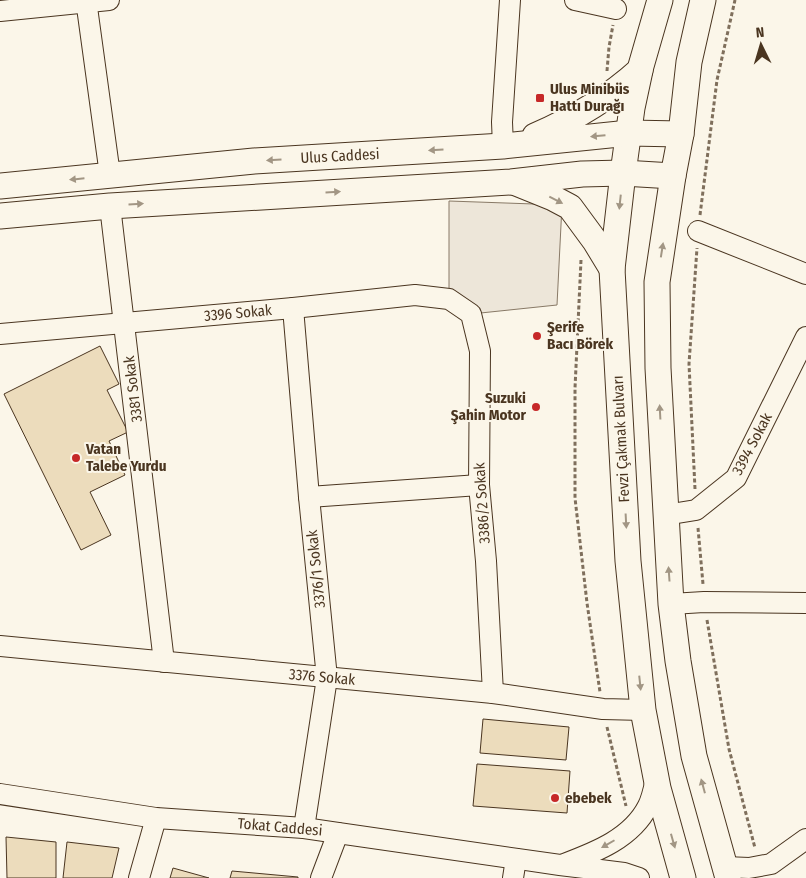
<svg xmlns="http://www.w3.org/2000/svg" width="806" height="878" font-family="'Fira Sans Condensed',sans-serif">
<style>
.green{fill:#ede6d9;stroke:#887966}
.building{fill:#ecdcbc;stroke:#4a3520}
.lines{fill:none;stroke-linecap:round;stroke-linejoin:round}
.minor-casing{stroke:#4a3520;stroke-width:22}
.major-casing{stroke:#4a3520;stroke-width:27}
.path{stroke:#7f6f5c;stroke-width:3;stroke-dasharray:4 2.5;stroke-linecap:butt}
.minor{stroke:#fbf6e9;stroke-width:20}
.major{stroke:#fbf6e9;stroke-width:25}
.oneway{fill:#a29684}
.poi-dot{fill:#c62828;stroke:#fbf6e9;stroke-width:2}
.labels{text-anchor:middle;stroke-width:4;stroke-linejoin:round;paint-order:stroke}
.poi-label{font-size:15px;font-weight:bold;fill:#4a3520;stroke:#fbf6e9;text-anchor:start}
.street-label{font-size:15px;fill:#4a3520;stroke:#fbf6e9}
</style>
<rect width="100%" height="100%" fill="#fbf6e9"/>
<polygon class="green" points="449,201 562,205 557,305 471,314 449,299"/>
<g class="building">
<polygon points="100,346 119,384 107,390 128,432 109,441 125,475 90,492 111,535 81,550 4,394"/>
<polygon points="483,719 569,727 566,760 480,753"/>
<polygon points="477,764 570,771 567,813 473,806"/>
<polygon points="6,837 56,842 56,878 7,878"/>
<polygon points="67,842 119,848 112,878 63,878"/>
<polygon points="173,868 209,878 170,878"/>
<polygon points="232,871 298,877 298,878 230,878"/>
</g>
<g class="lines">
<defs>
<g id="minor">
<polyline points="86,0 110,175"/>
<polyline points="575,0 616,9"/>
<polyline points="0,11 109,0"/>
<polyline points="503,146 502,122 510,0"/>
<polyline points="110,206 164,662"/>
<polyline points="698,231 806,274"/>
<polyline points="293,308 309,497 327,678 304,828"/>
<polyline points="0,334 293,308 415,295 449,299 471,314 480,351 479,485 486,561 493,693"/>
<polyline points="309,497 479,485"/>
<polyline points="665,515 696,510 736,478 806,337"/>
<polyline points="671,604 704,602 806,603"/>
<polyline points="0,646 493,693 603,709 643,710"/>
<polyline points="0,794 156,818 304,828 338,833 560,865 624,873 639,878"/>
<path d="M564,864c32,-12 68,-26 84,-58 4,-8 6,-18 8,-27"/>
<polyline points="725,867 749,868 771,864 806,839"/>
<polyline points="139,878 156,818"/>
<polyline points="321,878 338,833"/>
<polyline points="513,878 516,859"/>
</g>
<g id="major">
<polyline points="660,0 641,66 632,108 623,173 612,269 628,561 643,710 658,788 683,878"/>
<polyline points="703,0 689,62 681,134 673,176 657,282 658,368 671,604 678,661 694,756 728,878"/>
<path d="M535,136c39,-17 73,-37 105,-66"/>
<polyline points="516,183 553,198 570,207 595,241 612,269"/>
<polyline points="0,186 254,161 503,146 629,133 681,134"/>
<polyline points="0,216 110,206 511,182 582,174 623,173 673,176"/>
</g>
</defs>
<use href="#minor" class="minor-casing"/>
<use href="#major" class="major-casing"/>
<g class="path">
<polyline points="607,71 609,47 613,25"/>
<polyline points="700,215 717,80 735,0"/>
<polyline points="581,260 575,388 575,498 587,603 600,692"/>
<polyline points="695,489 689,364 697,248"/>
<polyline points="698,528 703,584"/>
<polyline points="707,620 729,749 755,848"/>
<polyline points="607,727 626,806"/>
</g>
<use href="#minor" class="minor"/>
<use href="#major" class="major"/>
</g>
<defs><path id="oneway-solid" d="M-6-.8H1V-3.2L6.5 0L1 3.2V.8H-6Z" transform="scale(1.25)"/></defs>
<g class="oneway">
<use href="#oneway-solid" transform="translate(598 136) rotate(175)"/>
<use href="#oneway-solid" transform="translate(436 150) rotate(177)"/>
<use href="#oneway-solid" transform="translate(274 160) rotate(177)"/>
<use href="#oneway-solid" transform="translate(77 179) rotate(174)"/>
<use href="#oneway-solid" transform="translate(333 192) rotate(-3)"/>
<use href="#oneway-solid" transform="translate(556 200) rotate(27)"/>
<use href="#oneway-solid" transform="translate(620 202) rotate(96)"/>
<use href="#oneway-solid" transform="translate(136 204) rotate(-3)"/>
<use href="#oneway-solid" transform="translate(662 250) rotate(-81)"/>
<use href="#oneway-solid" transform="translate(660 412) rotate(-93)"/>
<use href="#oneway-solid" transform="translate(626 521) rotate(87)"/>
<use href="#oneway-solid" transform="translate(669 574) rotate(-94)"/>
<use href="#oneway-solid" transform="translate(640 683) rotate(84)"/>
<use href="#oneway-solid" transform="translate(703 786) rotate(-105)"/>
<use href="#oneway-solid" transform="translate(673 841) rotate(74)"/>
<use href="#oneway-solid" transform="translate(608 844) rotate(150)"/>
</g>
<g class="poi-dot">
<rect x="535" y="93" width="10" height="10" rx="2.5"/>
<circle cx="537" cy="336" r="5"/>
<circle cx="536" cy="407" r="5"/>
<circle cx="76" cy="458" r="5"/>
<circle cx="555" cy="798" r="5"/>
</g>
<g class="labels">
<g class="poi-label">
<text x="550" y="94">Ulus Minibüs<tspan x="550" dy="17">Hattı Durağı</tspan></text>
<text x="547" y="332">Şerife<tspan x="547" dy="17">Bacı Börek</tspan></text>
<text x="526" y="403" text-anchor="end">Suzuki<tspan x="526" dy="17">Şahin Motor</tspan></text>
<text x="86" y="454">Vatan<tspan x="86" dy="17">Talebe Yurdu</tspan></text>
<text x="565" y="803">ebebek</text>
</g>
<g class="street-label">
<text transform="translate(340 156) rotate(-3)" y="5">Ulus Caddesi</text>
<text transform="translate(238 313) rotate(-5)" y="5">3396 Sokak</text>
<text transform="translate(133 389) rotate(-97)" y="5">3381 Sokak</text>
<text transform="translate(621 439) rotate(-93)" y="5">Fevzi Çakmak Bulvarı</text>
<text transform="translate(752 444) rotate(-62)" y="5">3394 Sokak</text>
<text transform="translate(482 503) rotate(-94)" y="5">3386/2 Sokak</text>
<text transform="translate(316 569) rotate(-96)" y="5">3376/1 Sokak</text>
<text transform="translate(322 677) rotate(5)" y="5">3376 Sokak</text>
<text transform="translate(280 827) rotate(5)" y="5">Tokat Caddesi</text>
</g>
</g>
<g transform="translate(761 45) rotate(355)" stroke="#fbf6e9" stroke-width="4" paint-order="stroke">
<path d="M0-4L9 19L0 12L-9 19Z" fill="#4a3520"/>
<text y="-8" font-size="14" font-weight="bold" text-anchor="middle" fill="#4a3520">N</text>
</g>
</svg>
